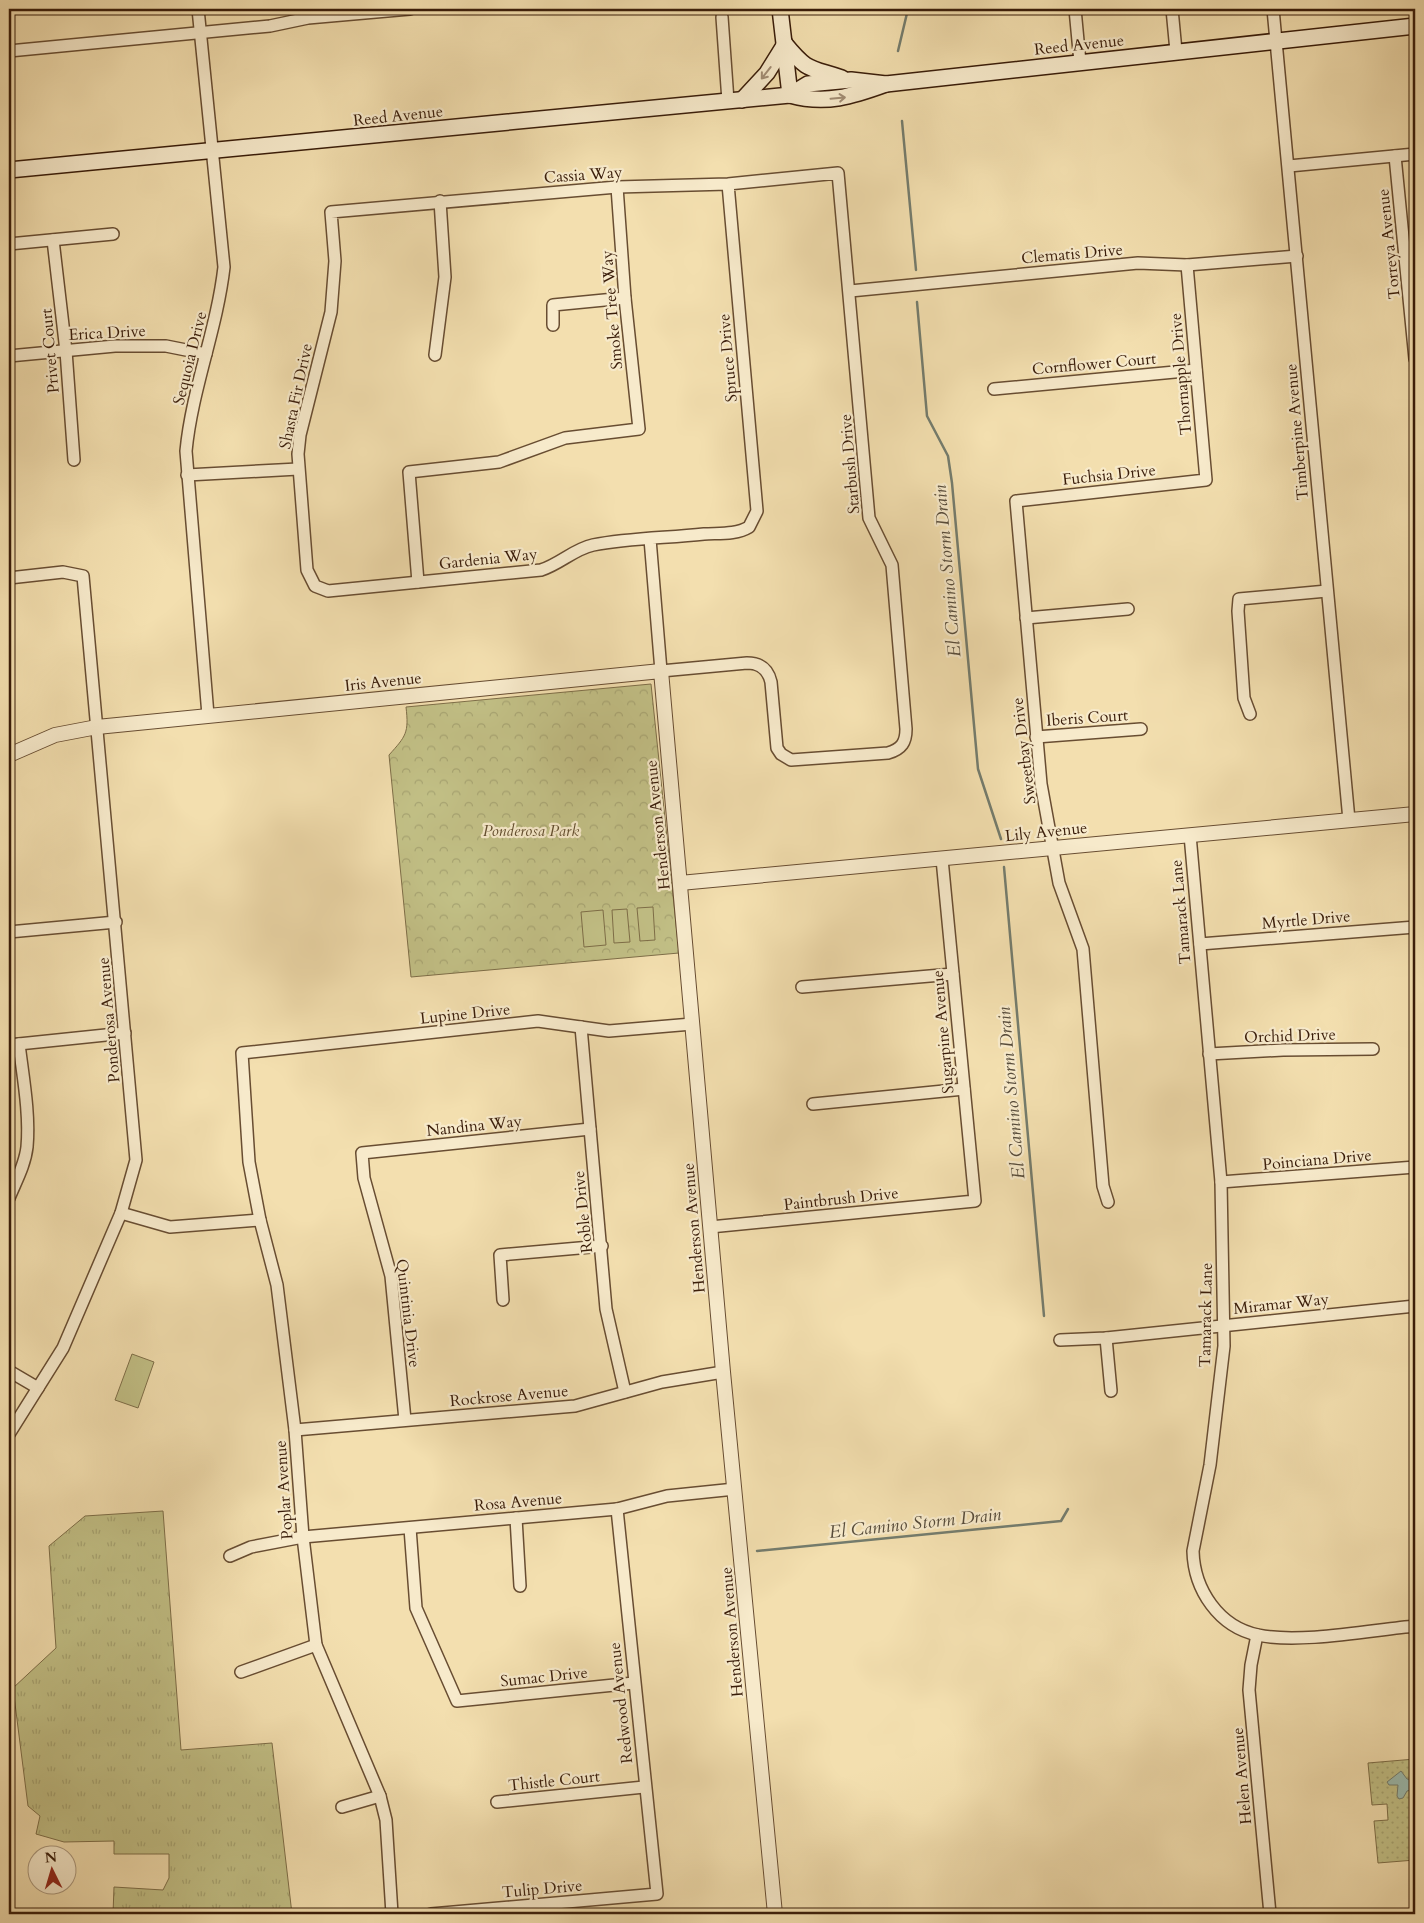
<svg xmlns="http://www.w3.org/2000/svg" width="1424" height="1923" font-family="Cardo,serif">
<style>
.grass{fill:url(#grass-tufts);stroke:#7e6e48}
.forest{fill:url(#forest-crowns);stroke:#7e6e48}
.garden{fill:url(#garden-dots);stroke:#7e6e48}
.pitch{fill:#c2c086;stroke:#7e6e48}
.water{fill:#9cbcb0;stroke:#747c6d}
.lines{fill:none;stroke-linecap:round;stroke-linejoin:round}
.stream{stroke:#747c6d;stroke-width:2.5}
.minor-casing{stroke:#684d32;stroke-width:14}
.tertiary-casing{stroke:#684d32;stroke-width:16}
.secondary-casing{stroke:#391c09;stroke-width:18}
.minor{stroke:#f7eacb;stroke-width:11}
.tertiary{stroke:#f7eacb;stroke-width:14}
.secondary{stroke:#f7eacb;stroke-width:15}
.oneway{stroke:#a28d74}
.labels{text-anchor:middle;stroke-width:4.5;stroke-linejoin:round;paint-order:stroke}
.street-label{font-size:16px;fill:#391c09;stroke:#f7eacb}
.park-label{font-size:16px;font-style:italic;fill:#624d2e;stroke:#f7eacb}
.water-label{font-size:18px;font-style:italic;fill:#574c3b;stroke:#f7eacb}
</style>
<defs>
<pattern id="grass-tufts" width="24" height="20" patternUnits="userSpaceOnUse" patternTransform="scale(1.25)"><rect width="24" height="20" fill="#c2c086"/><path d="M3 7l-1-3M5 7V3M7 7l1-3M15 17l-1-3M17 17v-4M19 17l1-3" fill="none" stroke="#a7a472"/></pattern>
<pattern id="forest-crowns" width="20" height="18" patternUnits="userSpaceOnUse" patternTransform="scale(1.25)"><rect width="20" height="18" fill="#c2c086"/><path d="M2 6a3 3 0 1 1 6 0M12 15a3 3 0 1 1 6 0" fill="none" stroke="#a7a472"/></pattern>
<pattern id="garden-dots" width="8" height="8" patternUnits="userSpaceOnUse" patternTransform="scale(1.25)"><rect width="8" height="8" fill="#c2c086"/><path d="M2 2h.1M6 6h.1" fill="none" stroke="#a7a472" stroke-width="1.8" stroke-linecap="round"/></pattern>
</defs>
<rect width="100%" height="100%" fill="#f3dfaf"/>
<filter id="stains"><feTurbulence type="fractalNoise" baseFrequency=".004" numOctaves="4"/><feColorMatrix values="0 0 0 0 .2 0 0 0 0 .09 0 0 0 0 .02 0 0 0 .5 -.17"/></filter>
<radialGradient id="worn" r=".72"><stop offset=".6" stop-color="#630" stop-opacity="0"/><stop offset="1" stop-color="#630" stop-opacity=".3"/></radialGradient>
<polygon class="grass" points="163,1511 181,1750 272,1743 292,1914 113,1914 114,1887 163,1890 169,1878 169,1854 114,1854 114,1841 64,1842 36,1834 40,1816 28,1806 13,1688 56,1648 49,1546 85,1516"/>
<path class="forest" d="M651,684l28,269 -268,24 -22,-222c17,-19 20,-22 17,-48z"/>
<polygon class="garden" points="1415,1759 1415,1860 1378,1863 1374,1821 1388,1820 1387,1804 1372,1805 1368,1763"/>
<g class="pitch">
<polygon points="653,907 655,940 640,941 637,908"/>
<polygon points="627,909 630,942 614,943 612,910"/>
<polygon points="603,910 606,945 584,947 581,912"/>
<polygon points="132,1354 154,1362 138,1408 115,1400"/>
</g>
<polygon class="water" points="1401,1771 1407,1779 1415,1780 1415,1789 1407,1791 1403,1798 1399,1799 1397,1796 1398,1785 1389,1785 1387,1782"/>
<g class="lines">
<g class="stream">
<polyline points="898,51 908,9"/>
<polyline points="902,121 916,270"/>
<polyline points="917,302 927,416 948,456 952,483 978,769 1001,839"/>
<polyline points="1004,867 1044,1316"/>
<polyline points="757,1551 1061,1521 1068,1509"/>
</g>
<defs>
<g id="minor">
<path d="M198,9l26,258c-7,62 -32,122 -38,184l22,264"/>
<polyline points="1075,9 1080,62"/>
<polyline points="1172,9 1176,51"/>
<polyline points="1273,9 1349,820"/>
<polyline points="722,17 728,101"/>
<polyline points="9,51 270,26 308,18 410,9"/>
<polyline points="1395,156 1415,359"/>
<polyline points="1289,166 1415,154"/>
<polyline points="53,240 66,351 74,460"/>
<polyline points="9,244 113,234"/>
<polyline points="850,291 1138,263 1187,265 1297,256"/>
<polyline points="553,325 553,305 625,298"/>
<polyline points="435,355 445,277 440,201"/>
<polyline points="9,356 115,346 166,346 206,354"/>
<polyline points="994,389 1196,370"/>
<polyline points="187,475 298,469"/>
<path d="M650,539l11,132 86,-8c13,0 21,6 24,19l6,66 4,6 10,6 97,-7c14,-4 18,-11 18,-24l-14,-164 -23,-47 -31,-345 -110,11 -111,3 -286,25 4,49 -4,51 -31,123 -2,19 9,116 8,16 13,5 213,-21c19,-6 33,-21 52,-25 36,-7 74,-7 111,-11 14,-1 32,1 45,-7l8,-16 -29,-327"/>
<polyline points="9,578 63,572 83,576 136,1160 121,1213 63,1348 9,1434"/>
<polyline points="418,582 409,472 499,462 565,438 639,429 625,298 617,187"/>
<polyline points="1026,618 1128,609"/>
<polyline points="1250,714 1244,698 1238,611 1239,599 1327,591"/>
<polyline points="1036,737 1141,729"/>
<path d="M1190,835l31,347 3,164 -14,119 -17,86c1,39 26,76 65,84 41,9 114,-5 157,-9"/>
<polyline points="9,932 116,922"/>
<polyline points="1200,944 1415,927"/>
<polyline points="802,987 953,974"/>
<polyline points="581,1027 606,1309 625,1392"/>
<polyline points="9,1045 125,1033"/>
<polyline points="1209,1054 1283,1050 1373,1049"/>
<polyline points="813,1104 964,1089"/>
<polyline points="1221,1182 1415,1167"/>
<path d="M9,1198c7,-17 16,-33 18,-51 3,-33 -4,-70 -8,-103"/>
<polyline points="1108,1202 1103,1186 1083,949 1059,883 1041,784 1016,501 1206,480 1187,265"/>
<polyline points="121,1213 170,1227 260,1220"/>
<polyline points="710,1227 975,1201 942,859"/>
<polyline points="503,1300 500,1255 602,1246"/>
<polyline points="1106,1338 1111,1391"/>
<polyline points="1060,1340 1106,1338 1415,1306"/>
<polyline points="9,1371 38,1388"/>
<polyline points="405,1420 391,1276 364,1178 362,1153 590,1129"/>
<polyline points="295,1430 575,1406 662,1382 723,1372"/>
<polyline points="516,1518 520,1586"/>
<polyline points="410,1528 416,1608 457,1701 634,1683"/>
<polyline points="230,1556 251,1547 303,1537 617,1509 667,1496 735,1489"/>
<polyline points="1257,1635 1251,1665 1249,1690 1270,1914"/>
<polyline points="241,1672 316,1645"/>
<polyline points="497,1802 644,1787"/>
<polyline points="342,1807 380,1796"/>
<polyline points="392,1914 386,1820 380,1796 316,1645 303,1537 295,1430 277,1285 260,1220 249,1162 242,1053 538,1021 609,1031 692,1024"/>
<polyline points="431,1914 657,1894 617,1509"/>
</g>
<g id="tertiary">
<polyline points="9,755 55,735 97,727 661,671 723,1372 775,1914"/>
<polyline points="680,883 1415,814"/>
</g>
<g id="secondary">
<polyline points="780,9 790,95"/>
<path d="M785,44c23,28 24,23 57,34"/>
<polyline points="790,95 808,84 851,80 886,84 1415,26"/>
<polyline points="742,100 767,73 785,44"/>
<path d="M9,170l781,-75c36,10 63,1 96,-11"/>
</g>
</defs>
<use href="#minor" class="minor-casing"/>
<use href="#tertiary" class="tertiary-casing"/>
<use href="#secondary" class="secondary-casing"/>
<use href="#minor" class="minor"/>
<use href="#tertiary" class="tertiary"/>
<use href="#secondary" class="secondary"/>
</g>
<defs><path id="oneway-shaft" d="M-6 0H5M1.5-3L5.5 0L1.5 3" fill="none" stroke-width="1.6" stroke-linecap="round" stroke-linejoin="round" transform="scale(1.25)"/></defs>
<g class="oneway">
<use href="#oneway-shaft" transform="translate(766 73) rotate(128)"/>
<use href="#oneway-shaft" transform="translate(838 98) rotate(-5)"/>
</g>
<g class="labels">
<g class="street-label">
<text transform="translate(1079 44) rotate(-6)" y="6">Reed Avenue</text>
<text transform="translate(398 115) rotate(-6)" y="6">Reed Avenue</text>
<text transform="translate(583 174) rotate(-4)" y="6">Cassia Way</text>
<text transform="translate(1388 244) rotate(-96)" y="6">Torreya Avenue</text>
<text transform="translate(1072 253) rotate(-5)" y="6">Clematis Drive</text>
<text transform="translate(611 310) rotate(-95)" y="6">Smoke Tree Way</text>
<text transform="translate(107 332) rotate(-3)" y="6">Erica Drive</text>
<text transform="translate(49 351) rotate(-95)" y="6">Privet Court</text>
<text transform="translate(189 358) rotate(-76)" y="6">Sequoia Drive</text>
<text transform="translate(727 358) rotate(-95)" y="6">Spruce Drive</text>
<text transform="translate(1094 363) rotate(-5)" y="6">Cornflower Court</text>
<text transform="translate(1180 374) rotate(-95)" y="6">Thornapple Drive</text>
<text transform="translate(295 396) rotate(-78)" y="6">Shasta Fir Drive</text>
<text transform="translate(1296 432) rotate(-95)" y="6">Timberpine Avenue</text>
<text transform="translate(849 464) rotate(-95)" y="6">Starbush Drive</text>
<text transform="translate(1109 474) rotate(-6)" y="6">Fuchsia Drive</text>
<text transform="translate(488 558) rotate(-6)" y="6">Gardenia Way</text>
<text transform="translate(383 681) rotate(-6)" y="6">Iris Avenue</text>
<text transform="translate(1087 717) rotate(-4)" y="6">Iberis Court</text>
<text transform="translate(1023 751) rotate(-97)" y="6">Sweetbay Drive</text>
<text transform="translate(657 825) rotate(-96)" y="6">Henderson Avenue</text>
<text transform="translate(1046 831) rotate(-6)" y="6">Lily Avenue</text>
<text transform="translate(1180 912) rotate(-95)" y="6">Tamarack Lane</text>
<text transform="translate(1306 919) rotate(-5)" y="6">Myrtle Drive</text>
<text transform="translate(465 1013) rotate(-6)" y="6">Lupine Drive</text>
<text transform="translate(108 1020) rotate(-95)" y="6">Ponderosa Avenue</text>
<text transform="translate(942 1032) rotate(-95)" y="6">Sugarpine Avenue</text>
<text transform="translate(1290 1035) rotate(-2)" y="6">Orchid Drive</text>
<text transform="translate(474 1125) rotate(-6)" y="6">Nandina Way</text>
<text transform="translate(1317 1159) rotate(-5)" y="6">Poinciana Drive</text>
<text transform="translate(841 1198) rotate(-6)" y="6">Paintbrush Drive</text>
<text transform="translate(582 1212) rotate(-96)" y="6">Roble Drive</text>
<text transform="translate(693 1228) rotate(-95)" y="6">Henderson Avenue</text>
<text transform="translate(1281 1303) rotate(-6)" y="6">Miramar Way</text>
<text transform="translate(409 1313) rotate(83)" y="6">Quintinia Drive</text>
<text transform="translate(1205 1315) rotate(-89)" y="6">Tamarack Lane</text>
<text transform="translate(509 1395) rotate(-5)" y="6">Rockrose Avenue</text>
<text transform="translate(283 1490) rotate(-94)" y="6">Poplar Avenue</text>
<text transform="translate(518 1501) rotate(-5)" y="6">Rosa Avenue</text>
<text transform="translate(731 1632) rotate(-95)" y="6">Henderson Avenue</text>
<text transform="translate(544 1676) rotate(-6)" y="6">Sumac Drive</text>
<text transform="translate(620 1703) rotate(-96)" y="6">Redwood Avenue</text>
<text transform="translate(1241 1776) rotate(-95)" y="6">Helen Avenue</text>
<text transform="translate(554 1780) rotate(-6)" y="6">Thistle Court</text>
<text transform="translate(542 1888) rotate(-5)" y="6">Tulip Drive</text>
</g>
<g class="park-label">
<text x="531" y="836">Ponderosa Park</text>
</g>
<g class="water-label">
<text transform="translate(947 571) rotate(-95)" y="6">El Camino Storm Drain</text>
<text transform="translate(1011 1093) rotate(-95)" y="6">El Camino Storm Drain</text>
<text transform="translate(915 1523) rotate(-6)" y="6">El Camino Storm Drain</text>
</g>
</g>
<rect width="1424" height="1923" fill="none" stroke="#f3dfaf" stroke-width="30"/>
<rect x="10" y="10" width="1404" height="1903" fill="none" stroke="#391c09" stroke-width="2.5"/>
<rect x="15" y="15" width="1394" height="1893" fill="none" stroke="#391c09"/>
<g transform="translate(52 1870) rotate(355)"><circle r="24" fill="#f7eacb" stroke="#ab987d"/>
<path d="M0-4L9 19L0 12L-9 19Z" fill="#8f2418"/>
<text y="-8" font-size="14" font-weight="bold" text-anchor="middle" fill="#391c09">N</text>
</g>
<rect width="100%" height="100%" filter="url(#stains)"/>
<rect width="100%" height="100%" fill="url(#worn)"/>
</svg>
